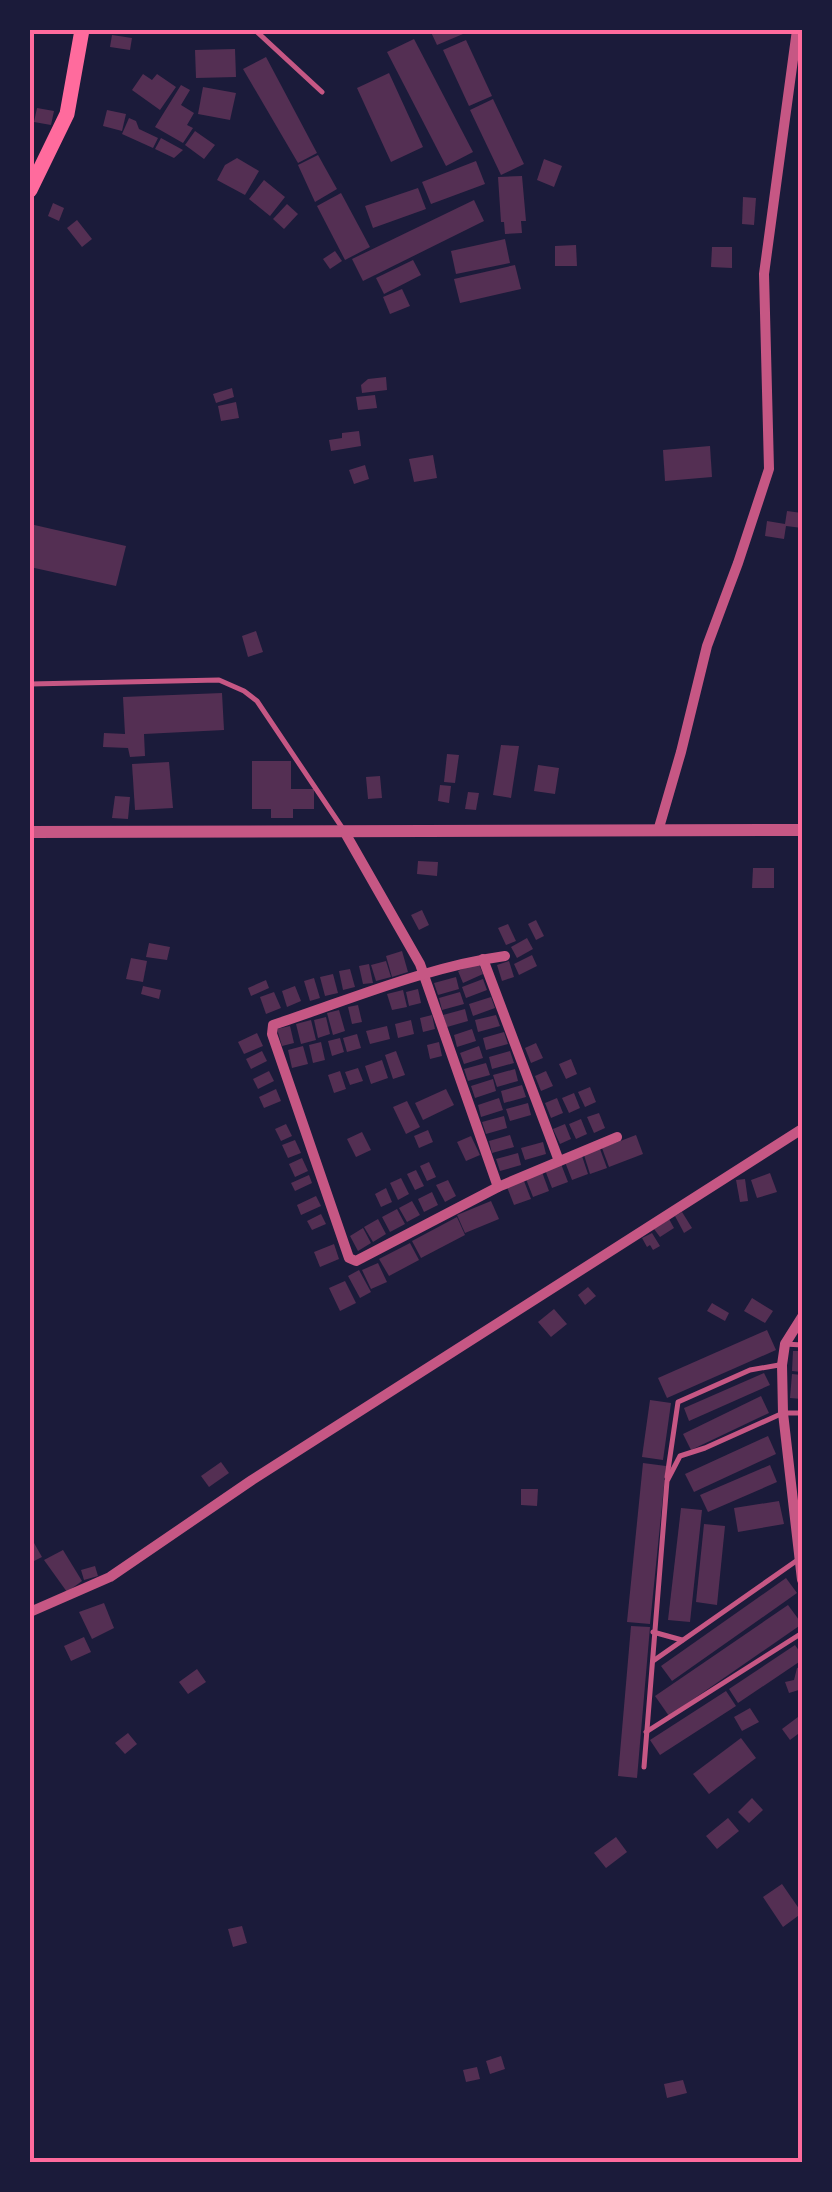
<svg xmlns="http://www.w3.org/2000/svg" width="832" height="2192" font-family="'DejaVu Sans',sans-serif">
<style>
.building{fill:#542f53}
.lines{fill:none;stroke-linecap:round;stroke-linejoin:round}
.service{stroke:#c65784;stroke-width:5}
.minor{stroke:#c65784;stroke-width:10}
.tertiary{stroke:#c65784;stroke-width:12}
.primary{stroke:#ff6b9d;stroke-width:15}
.neatline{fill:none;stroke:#ff6b9d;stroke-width:4}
</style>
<rect width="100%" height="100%" fill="#1b1b3a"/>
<g class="building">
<polygon points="430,30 461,30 463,34 437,45"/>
<polygon points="112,35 132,38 130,50 110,47"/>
<polygon points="414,39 473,152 446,166 387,52"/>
<polygon points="466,40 492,96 469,106 443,50"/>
<polygon points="235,49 236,77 196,78 195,50"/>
<polygon points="266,57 317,153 298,163 243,69"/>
<polygon points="389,73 423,147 391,162 357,88"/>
<polygon points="143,74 152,80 157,74 176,87 160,110 132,90"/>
<polygon points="181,85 190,90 181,105 194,113 187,125 193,128 183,143 155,127"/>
<polygon points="203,87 236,93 230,120 198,114"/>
<polygon points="493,99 524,164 501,175 470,110"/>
<polygon points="37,108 54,111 51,125 34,122"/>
<polygon points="107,110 126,114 122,131 103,126"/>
<polygon points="129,118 136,121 139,129 158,138 153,148 122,134"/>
<polygon points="195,131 215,145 204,159 185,145"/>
<polygon points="161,138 183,150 174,158 155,149"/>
<polygon points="318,155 337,189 315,202 298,165"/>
<polygon points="237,158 259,171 245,195 217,180 225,165"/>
<polygon points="544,159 562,166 554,187 537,180"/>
<polygon points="476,161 485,184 431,204 422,182"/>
<polygon points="522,176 526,221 521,221 522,233 505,234 504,222 501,222 498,177"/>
<polygon points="264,180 285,197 270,216 249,199"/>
<polygon points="418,188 426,209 373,228 365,206"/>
<polygon points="341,193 370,247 345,260 317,206"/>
<polygon points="743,197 756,198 754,225 742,224"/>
<polygon points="474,200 484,221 363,281 352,259"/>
<polygon points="53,203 64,208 59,221 48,216"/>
<polygon points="287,204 298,214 284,229 273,219"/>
<polygon points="77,220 92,239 82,247 67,228"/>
<polygon points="505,239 510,263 456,274 451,251"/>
<polygon points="576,245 577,266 555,266 555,246"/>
<polygon points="712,247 732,247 732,268 711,267"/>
<polygon points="335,251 342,261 330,269 323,259"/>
<polygon points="413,260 421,275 384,294 376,278"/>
<polygon points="515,265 521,289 460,303 454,279"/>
<polygon points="402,289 410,306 390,314 383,297"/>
<polygon points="386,377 387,390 362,393 361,385 368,379"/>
<polygon points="232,388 234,397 216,403 213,394"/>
<polygon points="375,395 377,408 358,410 356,397"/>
<polygon points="236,402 239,418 221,421 218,406"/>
<polygon points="359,431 361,446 331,451 329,440 342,438 342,433"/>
<polygon points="710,446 712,477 665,481 663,450"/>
<polygon points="433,455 437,478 414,482 409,459"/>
<polygon points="365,465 369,479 354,484 349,470"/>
<polygon points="787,511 802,513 802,528 786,526 784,539 765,536 767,521 785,524"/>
<polygon points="30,524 126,546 116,586 30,567"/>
<polygon points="256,631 263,652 248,657 242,636"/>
<polygon points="222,693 224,730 144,734 145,756 130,757 128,748 103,747 104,733 125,734 123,697"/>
<polygon points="501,745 519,746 511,798 493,795"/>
<polygon points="447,754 459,755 455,783 444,782"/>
<polygon points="252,761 291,761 291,789 314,789 314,809 293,809 293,818 271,818 271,809 252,809"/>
<polygon points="169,762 173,808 135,810 132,764"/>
<polygon points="538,765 559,768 555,794 534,791"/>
<polygon points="380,776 382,798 368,799 366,777"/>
<polygon points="440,785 451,786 449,803 438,801"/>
<polygon points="468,792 479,793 476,810 465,809"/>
<polygon points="115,796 130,797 128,819 112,818"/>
<polygon points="418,861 438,862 437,876 417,874"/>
<polygon points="753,868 774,868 774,888 752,888"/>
<polygon points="422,910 429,925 419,930 411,915"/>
<polygon points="536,920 544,936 536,940 528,924"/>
<polygon points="508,924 516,941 506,945 498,928"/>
<polygon points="527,938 533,949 517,958 511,947"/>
<polygon points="149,943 170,947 167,960 146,957"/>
<polygon points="402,951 408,972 392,977 386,956"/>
<polygon points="532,955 537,966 519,975 514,964"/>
<polygon points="131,958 147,961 143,982 126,979"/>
<polygon points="386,961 391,977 376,981 371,965"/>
<polygon points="509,961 514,977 502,981 497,965"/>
<polygon points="478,962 483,974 463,983 458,971"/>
<polygon points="369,964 373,983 363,984 359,966"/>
<polygon points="350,969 355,987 343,990 339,971"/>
<polygon points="333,974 338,993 325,996 320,977"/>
<polygon points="456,977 459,989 438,995 434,983"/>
<polygon points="314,978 320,998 310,1001 304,981"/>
<polygon points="483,979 487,990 466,998 462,987"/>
<polygon points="266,980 269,988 251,996 248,988"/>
<polygon points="143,986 161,990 159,999 141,994"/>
<polygon points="295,986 301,1001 287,1007 282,991"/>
<polygon points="418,989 421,1003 409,1006 406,992"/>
<polygon points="403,990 407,1007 392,1010 387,994"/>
<polygon points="274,992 281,1008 266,1014 260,997"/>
<polygon points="460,992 464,1004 442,1010 439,998"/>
<polygon points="491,997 495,1008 473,1016 469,1004"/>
<polygon points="358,1005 362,1022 352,1024 348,1007"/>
<polygon points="465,1009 468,1021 447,1027 443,1015"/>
<polygon points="339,1010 345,1031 333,1035 327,1013"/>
<polygon points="432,1015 435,1029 423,1032 420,1018"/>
<polygon points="496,1015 500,1026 478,1032 475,1020"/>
<polygon points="326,1017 330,1034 318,1038 314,1020"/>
<polygon points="311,1020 316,1040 301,1044 296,1024"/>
<polygon points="411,1020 414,1034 398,1038 395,1024"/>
<polygon points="290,1026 294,1043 282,1046 277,1029"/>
<polygon points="387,1026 390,1039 370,1044 366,1031"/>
<polygon points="472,1029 476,1041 457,1047 454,1035"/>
<polygon points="504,1032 508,1044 486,1050 483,1038"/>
<polygon points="257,1033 263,1046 244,1054 238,1042"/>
<polygon points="357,1034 361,1048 347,1052 343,1038"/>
<polygon points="340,1038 344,1052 332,1056 328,1041"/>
<polygon points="321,1042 325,1060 313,1063 309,1045"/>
<polygon points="439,1042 442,1056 430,1059 427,1045"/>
<polygon points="536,1043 543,1058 531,1063 525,1048"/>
<polygon points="303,1046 308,1064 292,1068 288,1050"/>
<polygon points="479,1046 483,1058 464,1064 460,1053"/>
<polygon points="262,1051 267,1061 251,1069 246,1059"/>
<polygon points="396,1051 405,1075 393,1079 385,1055"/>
<polygon points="510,1051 514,1063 492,1069 489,1057"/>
<polygon points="571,1059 577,1074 566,1079 559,1064"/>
<polygon points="382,1060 388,1078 371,1084 365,1066"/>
<polygon points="486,1063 490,1075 468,1081 464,1069"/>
<polygon points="358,1068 363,1081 350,1085 345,1072"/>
<polygon points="515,1069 518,1081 497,1087 493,1075"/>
<polygon points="269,1071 274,1081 258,1089 253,1079"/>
<polygon points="340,1071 346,1089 334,1093 328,1075"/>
<polygon points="546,1071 553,1086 541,1091 535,1076"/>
<polygon points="493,1079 496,1091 475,1098 471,1086"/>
<polygon points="522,1085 526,1097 504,1103 501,1091"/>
<polygon points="590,1087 596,1102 585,1107 578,1092"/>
<polygon points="276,1089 281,1101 264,1108 259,1097"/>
<polygon points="446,1089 454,1105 423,1120 415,1103"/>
<polygon points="574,1093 580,1108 569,1113 562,1098"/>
<polygon points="499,1098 503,1110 481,1117 478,1105"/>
<polygon points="557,1098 563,1113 551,1118 545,1103"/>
<polygon points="407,1101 420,1127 406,1134 393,1107"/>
<polygon points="528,1103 531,1115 510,1121 506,1109"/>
<polygon points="599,1113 605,1128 594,1133 587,1117"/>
<polygon points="504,1116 507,1128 486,1134 482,1122"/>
<polygon points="581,1119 587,1134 576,1139 569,1124"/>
<polygon points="286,1124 292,1136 281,1141 275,1129"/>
<polygon points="565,1124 571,1139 560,1144 553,1129"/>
<polygon points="428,1130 433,1142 419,1148 414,1136"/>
<polygon points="362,1132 371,1150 356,1157 347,1139"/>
<polygon points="510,1135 514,1147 492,1153 489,1141"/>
<polygon points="636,1135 643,1154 609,1167 602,1148"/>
<polygon points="471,1136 480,1155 466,1161 457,1142"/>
<polygon points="295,1140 301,1153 288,1158 282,1145"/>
<polygon points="543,1142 546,1154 525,1160 521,1148"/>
<polygon points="600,1149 607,1168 590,1174 584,1155"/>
<polygon points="518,1153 521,1165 500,1171 496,1159"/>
<polygon points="582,1156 588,1174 572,1180 565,1162"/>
<polygon points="302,1158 308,1171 295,1177 289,1164"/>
<polygon points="429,1162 436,1177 427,1181 420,1166"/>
<polygon points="561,1164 568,1182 552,1188 545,1170"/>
<polygon points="416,1170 424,1186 415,1190 407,1174"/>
<polygon points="542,1172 549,1191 533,1197 526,1179"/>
<polygon points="770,1173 777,1192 757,1198 751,1180"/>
<polygon points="309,1175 312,1183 295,1191 291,1183"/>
<polygon points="401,1178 409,1194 398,1200 390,1183"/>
<polygon points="745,1179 748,1201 740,1202 736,1180"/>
<polygon points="448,1180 456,1196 445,1202 436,1185"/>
<polygon points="524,1181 531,1199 514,1205 507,1187"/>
<polygon points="386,1188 392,1202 381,1207 375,1194"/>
<polygon points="432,1192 438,1205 424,1212 418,1199"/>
<polygon points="316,1196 321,1206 301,1215 297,1205"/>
<polygon points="412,1201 420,1215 407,1222 399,1208"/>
<polygon points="491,1201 499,1219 465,1233 457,1215"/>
<polygon points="397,1209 405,1224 390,1232 382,1217"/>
<polygon points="682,1212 692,1228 684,1233 675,1216"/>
<polygon points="321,1214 326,1224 312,1230 307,1221"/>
<polygon points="457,1217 465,1235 421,1258 412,1241"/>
<polygon points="378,1219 386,1234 373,1242 364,1227"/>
<polygon points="669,1219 674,1228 660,1237 654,1229"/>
<polygon points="363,1228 371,1243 358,1251 350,1236"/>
<polygon points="652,1233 660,1246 653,1250 650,1245 647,1247 642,1238"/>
<polygon points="410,1243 419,1260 389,1276 379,1259"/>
<polygon points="334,1244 339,1259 320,1267 314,1252"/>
<polygon points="378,1263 387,1282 371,1289 362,1270"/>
<polygon points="359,1270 371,1292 360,1298 348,1276"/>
<polygon points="345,1281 356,1303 340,1311 329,1288"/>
<polygon points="588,1287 596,1296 585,1305 578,1295"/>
<polygon points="752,1298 773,1311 765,1323 744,1311"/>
<polygon points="712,1303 729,1313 725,1321 707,1311"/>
<polygon points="554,1309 567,1324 551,1337 538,1322"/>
<polygon points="767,1330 776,1350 667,1398 658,1378"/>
<polygon points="793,1351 802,1351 802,1372 792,1371"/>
<polygon points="764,1373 770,1385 689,1421 684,1408"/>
<polygon points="792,1374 802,1375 802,1399 790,1398"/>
<polygon points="761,1396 769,1413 691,1450 683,1434"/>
<polygon points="650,1400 671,1403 663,1460 642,1457"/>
<polygon points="768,1436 776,1454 694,1492 685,1474"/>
<polygon points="221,1462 229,1473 209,1487 201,1476"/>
<polygon points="643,1463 666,1466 650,1624 627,1622"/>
<polygon points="770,1465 777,1482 708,1512 700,1495"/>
<polygon points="521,1489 538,1489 537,1506 521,1505"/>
<polygon points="779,1501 784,1524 738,1532 734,1508"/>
<polygon points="681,1508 702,1510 690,1622 668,1620"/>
<polygon points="704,1524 725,1526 717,1605 696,1602"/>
<polygon points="30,1536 42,1557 30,1563"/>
<polygon points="63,1550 82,1581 67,1592 44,1560"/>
<polygon points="95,1566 98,1576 84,1580 81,1570"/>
<polygon points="786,1578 797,1593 672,1681 661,1666"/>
<polygon points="104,1603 114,1628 92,1639 79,1612"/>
<polygon points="788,1605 802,1624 669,1716 655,1696"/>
<polygon points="631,1626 650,1627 637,1778 618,1776"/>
<polygon points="84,1637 91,1652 71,1661 64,1646"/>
<polygon points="795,1645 802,1655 802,1660 738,1703 729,1689"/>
<polygon points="802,1667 802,1689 789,1693 785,1682 794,1680 797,1668"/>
<polygon points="197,1669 206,1682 188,1694 179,1682"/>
<polygon points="726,1691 736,1706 660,1755 650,1740"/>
<polygon points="750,1708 759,1722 742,1731 734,1717"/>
<polygon points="802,1714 802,1731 790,1740 782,1729"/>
<polygon points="128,1733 137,1744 125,1754 115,1743"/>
<polygon points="741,1738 756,1758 709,1794 693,1774"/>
<polygon points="752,1798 763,1810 749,1823 738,1812"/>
<polygon points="728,1818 739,1831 717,1849 706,1836"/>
<polygon points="616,1837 627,1852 606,1868 594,1853"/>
<polygon points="782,1884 802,1913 783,1927 763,1897"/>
<polygon points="242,1926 247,1943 233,1947 228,1929"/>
<polygon points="501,2056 505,2069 490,2074 486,2061"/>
<polygon points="477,2067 480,2079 466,2082 463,2070"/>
<polygon points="683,2080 687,2093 667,2098 664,2084"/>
</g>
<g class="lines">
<g class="service">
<polyline points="255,30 322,92"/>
<polyline points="30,684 219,680 244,691 257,701 343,829"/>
<polyline points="785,1344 802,1345"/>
<polyline points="667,1477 678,1402 750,1370 779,1365"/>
<polyline points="653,1632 682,1640"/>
<polyline points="653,1661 799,1559"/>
<polyline points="646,1732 802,1633"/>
<polyline points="644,1767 667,1481 680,1456 705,1448 783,1413 802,1413"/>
</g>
<g class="minor">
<polyline points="344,831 420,964 498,1187"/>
<polyline points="658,831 681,752 707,646 738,563 769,469 764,274 797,30"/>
<path d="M505,956c-79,11 -156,44 -232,69l-1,9 77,224 7,3 142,-74 119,-50"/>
<polyline points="483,959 559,1161"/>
<polyline points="802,1317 785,1344 782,1365 783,1413 802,1580"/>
<polyline points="30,1612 110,1577 252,1480 802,1129"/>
</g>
<polyline class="tertiary" points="30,832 802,830"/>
<polyline class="primary" points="30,190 67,114 82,30"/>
</g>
<rect width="832" height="2192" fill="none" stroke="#1b1b3a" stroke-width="65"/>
<rect x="32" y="32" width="768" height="2128" class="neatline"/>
</svg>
